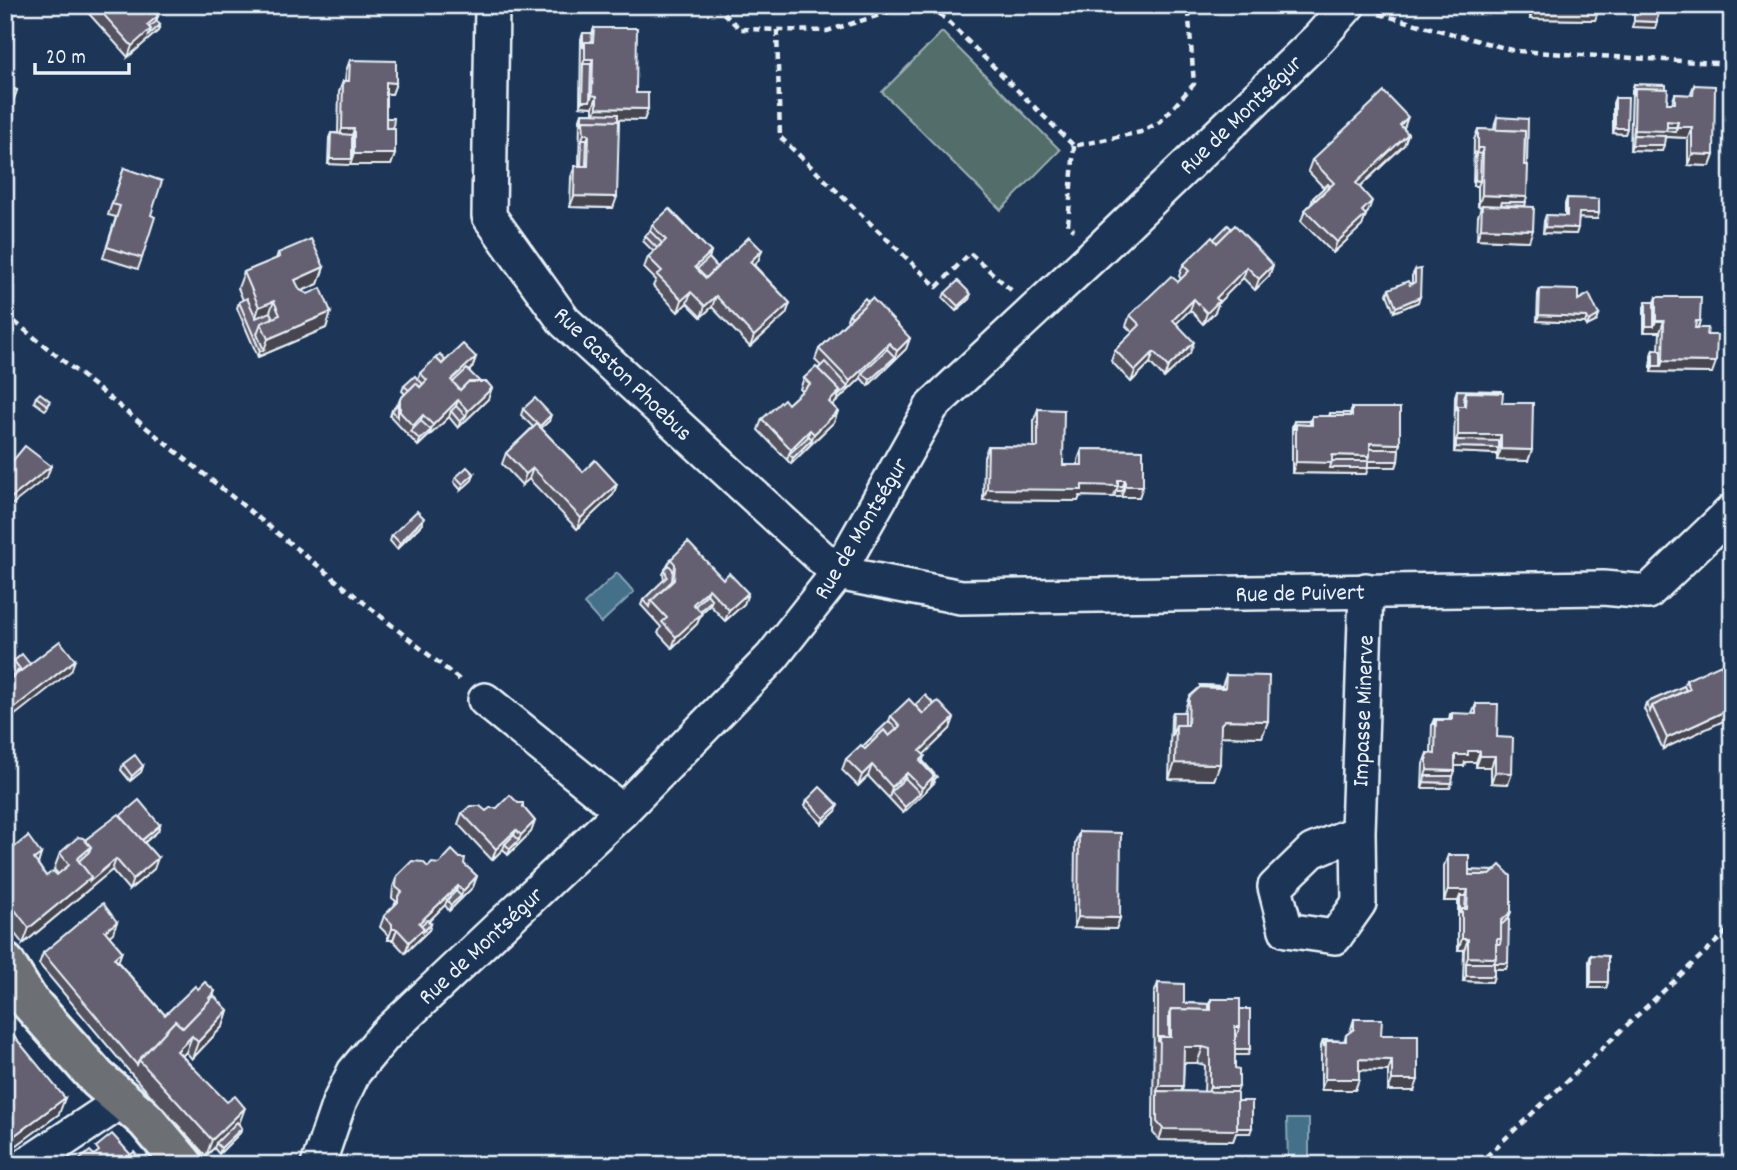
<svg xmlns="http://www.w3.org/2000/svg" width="1737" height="1170" font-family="Dekko,sans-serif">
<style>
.green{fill:#526d6a;stroke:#9dafb1;stroke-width:2}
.water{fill:#45708a;stroke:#86a4b6;stroke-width:2}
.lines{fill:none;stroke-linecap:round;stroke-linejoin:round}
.minor-casing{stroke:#e8f1f8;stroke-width:38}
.major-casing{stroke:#e8f1f8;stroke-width:44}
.path{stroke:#e8f1f8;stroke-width:4.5;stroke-dasharray:7 5;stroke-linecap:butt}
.minor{stroke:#1d3557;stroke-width:33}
.major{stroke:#6c6f75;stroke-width:38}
.wall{fill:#575361;stroke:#e8f1f8;stroke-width:2;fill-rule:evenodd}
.shaded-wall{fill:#47444f;stroke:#e8f1f8;stroke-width:2}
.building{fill:#656171;stroke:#e8f1f8;stroke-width:2}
.labels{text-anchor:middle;stroke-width:5;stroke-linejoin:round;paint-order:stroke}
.street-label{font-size:24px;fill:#e8f1f8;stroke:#1d3557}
</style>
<rect width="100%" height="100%" fill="#1d3557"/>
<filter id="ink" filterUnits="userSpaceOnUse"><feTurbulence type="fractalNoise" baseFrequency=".0143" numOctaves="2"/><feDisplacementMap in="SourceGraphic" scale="14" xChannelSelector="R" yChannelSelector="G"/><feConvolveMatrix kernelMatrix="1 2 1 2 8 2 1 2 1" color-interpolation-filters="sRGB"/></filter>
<g filter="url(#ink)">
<polygon class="green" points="942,32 1060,150 1001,210 882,92"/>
<g class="water">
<polygon points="617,573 634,592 601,623 584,604"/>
<polygon points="1287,1119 1309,1119 1309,1165 1288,1165"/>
</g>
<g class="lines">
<defs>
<g id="minor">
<polyline points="492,5 489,216 564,321 838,573 961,597 1603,588 1648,592 1732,511"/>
<polyline points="485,700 622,811"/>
<polyline points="1358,832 1312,851 1275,887 1286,930 1335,937 1359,903 1358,832 1366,590"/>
<polyline points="26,1165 107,1111"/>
<polyline points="318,1165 339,1103 354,1072 384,1036 622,811 772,657 838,573 932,406 1096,253 1319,38 1348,5"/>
</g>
<polyline id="major" points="5,963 27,999 98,1079 146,1120 184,1165"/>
</defs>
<use href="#minor" class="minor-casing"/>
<use href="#major" class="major-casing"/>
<g class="path">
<polyline points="715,5 740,29 827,31 913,5"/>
<polyline points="931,5 1074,146 1141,132 1160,122 1194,84 1188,5"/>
<polyline points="1379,14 1516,51 1732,64"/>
<polyline points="777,30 780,137 937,287 970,253 1012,291"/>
<polyline points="1074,146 1068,225 1074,230"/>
<polyline points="5,314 460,680"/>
<polyline points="1477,1165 1732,927"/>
</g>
<use href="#minor" class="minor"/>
<use href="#major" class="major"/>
</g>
<g class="wall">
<polygon points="81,5 149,5 158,16 156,21 160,25 158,31 128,57"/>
<polygon points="1530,5 1599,5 1595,20 1530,19"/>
<polygon points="594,28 636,93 648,109 644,120 618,119 613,208 570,207 571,177 575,166 579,166 580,119 582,113 593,113 593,107 580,106 581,39 583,33 592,33"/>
<polygon points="350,60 396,83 392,94 386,94 386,118 393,128 395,154 391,165 328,164 329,138 331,133 338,133 339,92 343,81 345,81 346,71"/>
<polygon points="1634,84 1667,103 1672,103 1675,94 1690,95 1694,85 1714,155 1710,166 1688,165 1688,138 1665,137 1662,151 1630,150 1632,90"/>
<polygon points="5,86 17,90 8,114 5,113"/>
<polygon points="1615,98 1627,128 1625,134 1613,133 1613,103"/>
<polygon points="1497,117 1525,202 1529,241 1477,239 1478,216 1481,207 1478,206 1478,186 1473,186 1474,140 1478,129 1494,130 1495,123"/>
<polygon points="1404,128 1404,129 1408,134 1404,145 1360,187 1368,212 1366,214 1362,226 1333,253 1301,221 1305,210 1311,204 1313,198 1324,188 1308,171 1312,160"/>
<polygon points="124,168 151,215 142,258 138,269 103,258 116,217 108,215"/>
<polygon points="1567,198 1599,213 1597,219 1579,218 1576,234 1543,233 1544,221 1546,215 1565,216 1565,204"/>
<polygon points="652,225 699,241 711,252 709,258 717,267 762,250 758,261 754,265 790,303 786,314 750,347 712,307 701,317 687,303 678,312 653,286 656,280 644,268 648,257 654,252 643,241 645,236 650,231"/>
<polygon points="1214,239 1273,265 1269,276 1255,290 1243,278 1219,302 1215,312 1203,324 1190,310 1176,323 1190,353 1164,378 1150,363 1131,382 1111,361 1115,350 1133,333 1126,326 1130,315 1178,282 1181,279 1179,276 1183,265"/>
<polygon points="278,253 324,267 318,284 302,291 331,312 326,328 258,357 237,308 239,302 243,300 238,288 244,272 276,259"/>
<polygon points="1415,270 1418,302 1394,312 1387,294 1389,289 1412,283 1412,276"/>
<polygon points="1540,289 1578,300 1599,315 1597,321 1587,326 1585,323 1537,321 1538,294"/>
<polygon points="945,293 969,299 956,311 943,298"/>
<polygon points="1656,297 1700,321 1698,328 1707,334 1712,373 1651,372 1651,355 1653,349 1659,350 1660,332 1644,332 1644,307 1646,302 1654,302"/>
<polygon points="849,314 910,338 906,349 868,386 861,378 833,405 838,411 834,422 791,464 758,430 762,419 788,404 802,391 800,389 804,378 821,366 815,360 819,349 848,321 847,319"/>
<polygon points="476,357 472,368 469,371 488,399 458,428 449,417 418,446 390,416 392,410 398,404 400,399 405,394 402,391 404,386 418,379 420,373"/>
<polygon points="1457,390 1502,403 1532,450 1528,461 1497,460 1497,454 1454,452 1455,396"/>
<polygon points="36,397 50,401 48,407 45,410 34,402"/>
<polygon points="1352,408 1399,449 1398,461 1396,467 1368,467 1366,474 1292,473 1292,427 1294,421 1310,421 1312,416 1329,416 1330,413 1350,413"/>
<polygon points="523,409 549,421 541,428 583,472 617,484 613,495 577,529 529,479 522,485 502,464 506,453 533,427 521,415"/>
<polygon points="1038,409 1063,465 1078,465 1078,460 1082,449 1143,450 1139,497 1080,496 1078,501 983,500 984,457 988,446 1034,447 1034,420"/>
<polygon points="474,474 472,480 461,490 454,482 456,477"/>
<polygon points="422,524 397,549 390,541 392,535"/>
<polygon points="671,559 723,579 748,593 744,604 725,621 710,605 701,613 697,624 672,648 658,633 661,627 641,605 643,600 664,580 663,574"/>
<polygon points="1226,675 1268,721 1262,737 1220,736 1220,764 1214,780 1169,779 1171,717 1173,712 1184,712 1189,697 1200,688 1200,685 1222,686"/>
<polygon points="1686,680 1732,688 1663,749 1644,709 1646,703 1684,686"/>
<polygon points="1476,704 1497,737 1512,773 1508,784 1491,783 1491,767 1476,767 1476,762 1465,762 1464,766 1455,766 1450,788 1422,788 1423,764 1427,753 1431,753 1432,724 1434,719 1449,719 1450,714 1472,714"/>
<polygon points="915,705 950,729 924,754 923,761 935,782 903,813 868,776 858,786 842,770 846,759 862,747 889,721 891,716"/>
<polygon points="123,764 143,766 141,772 130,781 121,770"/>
<polygon points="807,800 836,811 822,824 805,806"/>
<polygon points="523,807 535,821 531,832 508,855 503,849 492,860 458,824 462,813"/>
<polygon points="120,816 158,831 144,843 154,869 129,890 112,870 23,944 5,921 5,855 41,854 38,864 46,876 57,875 58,874 54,869 60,853 85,840"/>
<polygon points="1079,832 1120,918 1116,929 1074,928 1075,843"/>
<polygon points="1448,855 1469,870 1509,918 1506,969 1494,969 1494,976 1492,982 1463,981 1464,950 1458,950 1458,901 1444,901 1444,866"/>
<polygon points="464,864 477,876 473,887 449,911 445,905 429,921 431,924 429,930 405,953 393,940 388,940 388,935 380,927 384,916 394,906 396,901 392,898 393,887 397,876 428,867"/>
<polygon points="113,933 109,936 122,951 118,962 165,1015 198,989 215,991 213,997 228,1010 223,1026 192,1059 186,1052 182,1056 242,1128 240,1133 219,1154 214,1148 206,1156 133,1076 39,964 43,953"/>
<polygon points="1591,955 1608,982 1606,988 1589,988 1589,961"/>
<path d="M1158,983l26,20 25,1 2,-5 29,10 10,40 -2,6h-13v13l2,33 13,32h-14l-3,8 -74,-1 -6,-7 1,-139zM1184,1063h13l8,2 -1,27 -22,-1 1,-5z"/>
<polygon points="1354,1019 1381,1035 1414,1091 1388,1091 1388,1071 1359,1070 1359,1079 1355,1090 1321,1090 1321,1046 1323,1040 1344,1041 1346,1035 1350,1032"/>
</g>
<g class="shaded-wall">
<polygon points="1644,5 1688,5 1687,8 1644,7"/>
<polygon points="1534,8 1599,9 1595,20 1530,19"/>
<polygon points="158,16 154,27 160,25 158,31 128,57 132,46 147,25"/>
<polygon points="1634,21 1657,22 1655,28 1632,27"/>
<polygon points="585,59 593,59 589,70 583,64"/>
<polygon points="386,82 396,83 392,94 382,93"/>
<polygon points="592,95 597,96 593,107 580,106 582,101 590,101"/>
<polygon points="597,108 648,109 644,120 593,119"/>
<polygon points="1408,117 1404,128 1396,136 1400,125"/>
<polygon points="1667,121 1678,122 1674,132 1676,132 1677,127 1692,127 1688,138 1633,135 1634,130"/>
<polygon points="1615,128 1627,128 1625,134 1613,133"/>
<polygon points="342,129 354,129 350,140 338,140"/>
<polygon points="584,134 589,134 585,145 582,139"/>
<polygon points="1408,134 1404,145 1352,194 1356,183"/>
<polygon points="1632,145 1664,145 1662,151 1630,150"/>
<polygon points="1478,148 1483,148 1479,159 1476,153 1474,159"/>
<polygon points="354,154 395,154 391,165 350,165"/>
<polygon points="1692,154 1714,155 1710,166 1688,165"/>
<polygon points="330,159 352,159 350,165 328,164"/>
<polygon points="1475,180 1480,181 1478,186 1473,186"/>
<polygon points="1482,195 1527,197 1523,208 1502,202 1500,207 1478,206"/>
<polygon points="574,196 617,197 613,208 570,207"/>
<polygon points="1372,201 1368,212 1358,222 1362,211"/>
<polygon points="1579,213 1599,213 1597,219 1577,218"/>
<polygon points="1366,215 1362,226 1333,253 1337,242"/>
<polygon points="1545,227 1578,228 1576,234 1543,233"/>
<polygon points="1481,228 1533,230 1529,241 1477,239"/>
<polygon points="762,250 758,261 750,269 750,262"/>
<polygon points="711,252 707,263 693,273 695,267"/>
<polygon points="1273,265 1269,276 1255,290 1259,279"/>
<polygon points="324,267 318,284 290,296 295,280"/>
<polygon points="1247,267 1243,278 1219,302 1215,312 1203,324 1207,313 1216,298"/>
<polygon points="691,292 687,303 678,312 682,300"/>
<polygon points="971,294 969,299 956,311 958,306"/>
<polygon points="716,296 712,307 701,317 705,306"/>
<polygon points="1420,297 1418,302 1394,312 1396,307"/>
<polygon points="1194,299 1190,310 1169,331 1173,320"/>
<polygon points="274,301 268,317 254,324 259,307"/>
<polygon points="790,303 786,314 750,347 754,336"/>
<polygon points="331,312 326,328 258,357 260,351 264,350 268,339"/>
<polygon points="1539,315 1587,317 1585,323 1537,321"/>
<polygon points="1599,315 1597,321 1587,326 1589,321"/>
<polygon points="1656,321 1664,321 1660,332 1644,332 1646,326 1654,326"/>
<polygon points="1696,321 1700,321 1696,332 1691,332"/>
<polygon points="910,338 906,349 868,386 870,380 895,357 897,351"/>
<polygon points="1194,342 1190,353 1164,378 1168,367"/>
<polygon points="889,343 885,354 862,373 861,378 836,402 838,396 848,387 850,381"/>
<polygon points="1154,352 1150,363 1131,382 1135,371"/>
<polygon points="476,357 472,368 451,388 451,380"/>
<polygon points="1663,361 1716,362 1712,373 1651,372 1653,366 1661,366"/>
<polygon points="492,388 488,399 458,428 460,422 466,416 468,411"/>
<polygon points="840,391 836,402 825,413 829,402"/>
<polygon points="458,400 454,412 451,411 449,417 429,436 433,425"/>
<polygon points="838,411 834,422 810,445 814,434"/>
<polygon points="423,415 419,426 411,431 413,426"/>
<polygon points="551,415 549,421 537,432 540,426"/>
<polygon points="431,430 428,436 418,446 420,440"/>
<polygon points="810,430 806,441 789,454 787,460 791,449"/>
<polygon points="1458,435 1501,435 1497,446 1456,440"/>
<polygon points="812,439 810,445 791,464 793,458"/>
<polygon points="1370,443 1400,444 1396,455 1368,455"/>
<polygon points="1456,447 1499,448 1497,454 1454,452"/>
<polygon points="1501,449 1532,450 1528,461 1497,460"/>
<polygon points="1332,455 1370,456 1366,467 1368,468 1366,474 1292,473 1296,462"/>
<polygon points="1368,461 1398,461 1396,467 1366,467"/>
<polygon points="51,466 47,477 5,510 5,503"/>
<polygon points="533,468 529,479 522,485 526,474"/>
<polygon points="474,474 472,480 461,490 463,484"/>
<polygon points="1118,480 1125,480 1121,491 1116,491 1114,497 1080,496 1078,501 983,500 987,489 1082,485"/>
<polygon points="617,484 613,495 577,529 581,518"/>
<polygon points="1125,486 1143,486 1139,497 1121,497"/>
<polygon points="1116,491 1123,491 1121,497 1114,497"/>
<polygon points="424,518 422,524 397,549 400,543"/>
<polygon points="709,589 705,600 693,611 693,604"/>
<polygon points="748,593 744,604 725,621 729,610"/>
<polygon points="712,600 710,605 694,620 696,615"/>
<polygon points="702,613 697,624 672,648 676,637"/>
<polygon points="75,660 71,671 5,723 5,715"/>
<polygon points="20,669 16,679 5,692 5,680"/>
<polygon points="1732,708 1732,717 1663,749 1667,738"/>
<polygon points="954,718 950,729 916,762 920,751"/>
<polygon points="1225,720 1268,721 1262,737 1219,736 1221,724"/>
<polygon points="1468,751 1480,751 1476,762 1465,762 1464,766 1451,766 1455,755"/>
<polygon points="1480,756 1495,756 1491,767 1476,767"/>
<polygon points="1175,763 1220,764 1214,780 1169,779"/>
<polygon points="872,765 868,776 858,786 862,775"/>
<polygon points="143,766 141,772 130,781 132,776"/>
<polygon points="1427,770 1455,771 1451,782 1425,776"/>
<polygon points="1495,772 1512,773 1508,784 1491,783"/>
<polygon points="907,773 903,784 891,792 889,798 892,787"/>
<polygon points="934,776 930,787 903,813 905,807 920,793 922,788"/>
<polygon points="1424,782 1452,783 1450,788 1422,788"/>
<polygon points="838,805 836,811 822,824 824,818"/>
<polygon points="535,821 531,832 508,855 510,849 519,840 521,835"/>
<polygon points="160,825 158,831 136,850 138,844"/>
<polygon points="516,830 512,841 505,844 503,849 492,860 496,849"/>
<polygon points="91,847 85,863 75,864 77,859"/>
<polygon points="41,854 36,870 34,859"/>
<polygon points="158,858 154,869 129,890 133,879"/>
<polygon points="116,859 112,870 23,944 29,928 91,877"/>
<polygon points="477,876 473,887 449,911 451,905 461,896 463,891"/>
<polygon points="458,886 454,897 447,900 445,905 419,931 419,923"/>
<polygon points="1448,890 1468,890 1464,901 1460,896 1458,901 1444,901"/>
<polygon points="1511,912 1507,923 1499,930 1501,921"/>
<polygon points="1078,917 1120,918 1116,929 1074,928"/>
<polygon points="117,922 113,933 101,942 105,931"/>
<polygon points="431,924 429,930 405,953 409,942 424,928"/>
<polygon points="392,929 397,929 393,940 388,940"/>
<polygon points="1462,939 1468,939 1464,950 1458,950"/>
<polygon points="122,951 118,962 114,958"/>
<polygon points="1468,957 1496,958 1508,963 1506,969 1466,968 1466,963"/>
<polygon points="1466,976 1494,976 1492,982 1463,981"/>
<polygon points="1591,982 1608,982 1606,988 1589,988"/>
<polygon points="228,1010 223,1026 192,1059 198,1042"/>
<polygon points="1235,1027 1240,1027 1234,1043"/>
<polygon points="192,1036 186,1052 171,1067 177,1051"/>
<polygon points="1184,1047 1203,1047 1197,1063 1178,1063"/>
<polygon points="1231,1049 1250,1049 1248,1055 1229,1055"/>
<polygon points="1359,1059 1392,1060 1388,1071 1355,1070"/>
<polygon points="1325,1079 1359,1079 1355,1090 1321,1090"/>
<polygon points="1392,1080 1418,1080 1414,1091 1388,1091"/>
<polygon points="1159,1086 1183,1086 1178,1102 1157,1091"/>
<polygon points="1210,1087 1239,1087 1233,1103 1204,1103"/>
<polygon points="65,1098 59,1114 5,1154 5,1147 7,1141"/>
<polygon points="245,1108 239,1124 218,1145 216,1143 214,1148 206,1156 212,1140"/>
<polygon points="242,1128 240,1133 219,1154 221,1148"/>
<polygon points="1235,1128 1252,1128 1250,1133 1236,1133 1233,1141 1159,1140 1163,1129"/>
</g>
<g class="building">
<polygon points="88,5 94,5 93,10"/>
<polygon points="95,5 149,5 158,16 147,25 151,29 132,46"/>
<polygon points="1534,5 1599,5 1599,9 1534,8"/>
<polygon points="1642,5 1658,5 1657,22 1634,21 1634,12"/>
<polygon points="157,21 160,25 149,35 151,29 149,27"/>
<polygon points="594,28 637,28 636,93 648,93 648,109 597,108 597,96 592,95 593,59 585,59 585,42 593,42"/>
<polygon points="583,33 592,33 591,42 585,42 583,48"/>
<polygon points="350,60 396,61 396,83 386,82 386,128 395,128 395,154 354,154 354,129 342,129 343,81 349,81"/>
<polygon points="583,64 591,64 590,101 582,101"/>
<polygon points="1634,84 1666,85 1666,89 1635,88 1633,94"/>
<polygon points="1694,85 1715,86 1714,155 1692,154 1692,127 1677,127 1678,122 1667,121 1667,131 1634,130 1635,88 1668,89 1667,103 1675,103 1675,94 1693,95"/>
<polygon points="5,86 17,90 11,108 5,107"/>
<polygon points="1384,92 1408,117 1400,125 1408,134 1356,183 1372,201 1362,211 1366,215 1337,242 1305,210 1334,183 1312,160"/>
<polygon points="1615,98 1628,98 1627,128 1615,128"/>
<polygon points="582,113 618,114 618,121 583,120 582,125"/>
<polygon points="1497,117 1528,119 1527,165 1524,165 1525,131 1496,130"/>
<polygon points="386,118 394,118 393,128 386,128"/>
<polygon points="583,120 619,121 617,197 574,196 575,166 588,166 589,134 584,134"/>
<polygon points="1667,127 1676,127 1676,132 1666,131"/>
<polygon points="1478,129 1525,131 1524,165 1528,165 1527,197 1482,195 1483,148 1478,148"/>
<polygon points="331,133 352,135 352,159 330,159"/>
<polygon points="1633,135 1665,136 1664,145 1632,145"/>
<polygon points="582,139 587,139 586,166 581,166"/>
<polygon points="1476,153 1481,154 1480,181 1475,180"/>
<polygon points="124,168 162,181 151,215 155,217 142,258 107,247 120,206 112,204"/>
<polygon points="1328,184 1330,186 1315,200 1313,198"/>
<polygon points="1567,198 1599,199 1599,213 1579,213 1578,228 1545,227 1546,215 1567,216"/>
<polygon points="1502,202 1526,202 1525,206 1501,205"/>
<polygon points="1482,205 1534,207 1533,230 1481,228"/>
<polygon points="669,209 711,252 695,267 706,278 749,237 762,250 750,262 790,303 754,336 716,296 705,306 691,292 682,300 657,275 662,271 648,257 666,240 652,225"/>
<polygon points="671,210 700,240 699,240 671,211"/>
<polygon points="1228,225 1232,229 1217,243 1214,239"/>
<polygon points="1235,225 1273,265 1259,279 1247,267 1216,298 1219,301 1207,313 1194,299 1173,320 1194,342 1168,367 1154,352 1135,371 1115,350 1140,325 1130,315 1171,276 1178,282 1189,271 1183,265 1212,237 1217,243"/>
<polygon points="650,231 662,243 657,248 645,236"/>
<polygon points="311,239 324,267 295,280 300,290 308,294 321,288 331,312 268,339 261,323 280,315 274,301 259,307 244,272 280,257 278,253"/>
<polygon points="709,258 717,267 706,278 697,269"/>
<polygon points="1421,269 1420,297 1396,307 1389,289 1408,281 1410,285 1415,282 1415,270"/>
<polygon points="958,281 971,294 958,306 945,293"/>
<polygon points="1540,289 1578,290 1578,300 1589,294 1599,315 1589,321 1587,317 1539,315"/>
<polygon points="1656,297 1701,297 1700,321 1696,321 1695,328 1708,328 1707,335 1717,335 1716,362 1663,361 1664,321 1656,321"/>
<polygon points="247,298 256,318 270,312 273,318 261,323 257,334 264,350 260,351 239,302"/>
<polygon points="865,298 868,302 852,317 849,314"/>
<polygon points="872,298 910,338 897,351 889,343 850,381 819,349"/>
<rect x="1646" y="302" width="8" height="24"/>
<polygon points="463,344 476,357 451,380 460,390 468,382 487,382 492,388 468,411 458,400 433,425 423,415 413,426 400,412 400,399 416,383 420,387 427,380 420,373 436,358 442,364"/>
<polygon points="887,349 895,357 870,380 862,373"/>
<polygon points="1653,349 1661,350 1661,366 1653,366"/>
<polygon points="440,354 445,360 442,364 436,358 432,362"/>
<polygon points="825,362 848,387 838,396 840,391 818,369"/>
<polygon points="816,367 840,391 829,402 838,411 814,434 810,430 791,449 762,419 784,399 788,404 810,384 804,378"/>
<polygon points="467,369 480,382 468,382 460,390 453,382"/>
<polygon points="415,376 423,384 420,387 416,383 409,390 404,386"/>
<polygon points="1457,390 1501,391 1501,393 1466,392 1464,397 1464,406 1458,406 1456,411"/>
<polygon points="1466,392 1503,393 1502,403 1533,403 1532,450 1501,449 1501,435 1458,435 1458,406 1465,406"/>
<polygon points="40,393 50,401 47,405 36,397"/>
<polygon points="535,398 551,415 540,426 523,409"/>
<polygon points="398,404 398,418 392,410"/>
<polygon points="456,406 466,416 460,422 451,411"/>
<polygon points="1352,408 1400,408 1400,444 1370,443 1370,456 1332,455 1332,463 1296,462 1296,424 1312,425 1312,416 1352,416"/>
<polygon points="1038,409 1064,410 1063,465 1082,465 1082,449 1143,450 1143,486 1125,486 1125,480 1118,480 1118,486 1082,485 1082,490 987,489 988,446 1038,447"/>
<rect x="1330" y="413" width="20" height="3"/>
<polygon points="421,421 431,430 420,440 411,431"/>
<polygon points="1294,421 1310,421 1310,425 1296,424 1294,430"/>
<polygon points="537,424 583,472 595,460 617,484 581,518 533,468 526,474 506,453"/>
<polygon points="809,436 812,439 793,458 789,454"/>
<polygon points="1456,440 1499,441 1499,448 1456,447"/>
<polygon points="25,446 51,466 5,503 5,470"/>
<polygon points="1370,449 1399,449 1398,461 1368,461 1370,456"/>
<polygon points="1332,461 1368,461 1368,468 1330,468"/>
<polygon points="467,467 474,474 463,484 456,477"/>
<polygon points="1116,486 1123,486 1123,491 1116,491 1118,486"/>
<polygon points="417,511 424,518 400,543 392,535"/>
<polygon points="688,542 723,579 729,573 748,593 729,610 709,589 693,604 702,613 676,637 662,622 667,618 651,601 674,580 675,564 671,559"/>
<polygon points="669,565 673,570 672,581 651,601 649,607 643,600 667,577 665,569"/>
<polygon points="707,594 712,600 700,611 695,606"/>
<polygon points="60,641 75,660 5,715 5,683"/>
<polygon points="22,654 30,664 18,673 20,669 14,661"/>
<polygon points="10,656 20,669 5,680 5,660"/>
<polygon points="1721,664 1732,688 1732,708 1667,738 1652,706 1690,689 1686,680"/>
<polygon points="1226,675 1269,676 1268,721 1225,720 1221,724 1220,764 1175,763 1176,725 1188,725 1189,697 1200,687 1225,688"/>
<polygon points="1200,685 1222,686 1222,688 1200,687"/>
<polygon points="1684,686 1686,690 1652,706 1650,712 1646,703"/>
<polygon points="925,695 934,704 923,714 915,705"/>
<polygon points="909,699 923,714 938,701 954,718 920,751 925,756 920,761 934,776 922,788 907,773 892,787 872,765 862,775 846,759 861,745 865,749 884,730 889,736 900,726 891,716"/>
<polygon points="1476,704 1498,704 1497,737 1513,738 1512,773 1495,772 1495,756 1480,756 1480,751 1468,751 1468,755 1455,755 1455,771 1427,770 1427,753 1435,754 1436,720 1452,720 1452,713 1476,714"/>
<polygon points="1173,712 1185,712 1185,725 1176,725 1172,736"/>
<polygon points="1450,714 1452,714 1452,719 1450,719 1450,720 1436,720 1434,725 1434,719 1450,719"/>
<polygon points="889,721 897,729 889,736 884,730 865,749 862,747"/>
<polygon points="135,755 143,766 132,776 123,764"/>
<polygon points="923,761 937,777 932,782 934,776 922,763"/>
<polygon points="1425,776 1453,776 1452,783 1424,782"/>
<polygon points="905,778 920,793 905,807 891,792"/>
<polygon points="820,787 838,805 824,818 807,800"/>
<polygon points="510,795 518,803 523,803 523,807 535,821 521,835 516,830 496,849 462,813 470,806 480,806 486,811 490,808 497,808"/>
<polygon points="139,800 160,825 142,840 120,816"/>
<polygon points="119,814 158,858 133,879 116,859 89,882 91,877 79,861 89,852 91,847 85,840"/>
<polygon points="1079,832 1121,833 1120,918 1078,917"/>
<polygon points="514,835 519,840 510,849 505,844"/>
<polygon points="28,836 41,854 34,859 46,876 53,871 57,875 69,865 60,853 78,837 83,838 91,847 77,859 91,877 29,928 5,897 5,855"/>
<polygon points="452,850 460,858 465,858 464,864 477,876 463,891 458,886 419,923 424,928 409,942 397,929 392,929 392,924 384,916 398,902 398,896 402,892 396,887 397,876 412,861 423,862 428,867 432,863 439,864"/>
<polygon points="1448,855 1469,855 1469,875 1490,875 1500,865 1511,876 1511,912 1501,921 1501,939 1497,939 1496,958 1468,957 1468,939 1462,939 1462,909 1467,909 1468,890 1448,890"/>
<polygon points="1469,870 1495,871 1490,875 1469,875"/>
<polygon points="456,891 461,896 451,905 447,900"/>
<polygon points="1460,896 1466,896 1465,909 1462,909 1460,914"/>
<polygon points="103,903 117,922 105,931 122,951 114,958 165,1015 195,986 198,989 205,982 215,991 209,998 210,1000 183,1028 175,1021 139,1060 137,1065 43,953"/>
<polygon points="1509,918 1508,963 1494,963 1496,958 1496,944 1500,944 1501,939 1501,925"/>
<polygon points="427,920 431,924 422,933 424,928 421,925"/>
<polygon points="1591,955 1608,956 1608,982 1591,982"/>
<rect x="1466" y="963" width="28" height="13"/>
<polygon points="1158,983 1184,984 1184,1003 1209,1004 1209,1010 1171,1009 1169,1014 1169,1037 1160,1037 1158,1042"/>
<polygon points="214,996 228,1010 198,1042 192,1036 177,1051 227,1102 235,1096 245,1108 212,1140 139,1060 175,1021 183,1028"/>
<polygon points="1211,999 1240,999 1240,1027 1235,1027 1235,1068 1239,1069 1239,1087 1210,1087 1210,1049 1203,1047 1184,1047 1183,1086 1159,1086 1160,1037 1171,1037 1171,1009 1211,1010"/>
<polygon points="1240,1009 1250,1009 1250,1049 1235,1049 1235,1037 1236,1037 1240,1027"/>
<polygon points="1354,1019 1382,1019 1381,1035 1418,1035 1418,1080 1392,1080 1392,1060 1359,1059 1359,1079 1325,1079 1326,1041 1346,1041 1346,1035 1354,1029"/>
<polygon points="5,1025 65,1098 7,1141 5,1138"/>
<polygon points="1323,1040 1344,1041 1326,1041 1324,1047"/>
<polygon points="1157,1091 1237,1092 1237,1130 1163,1129 1157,1122"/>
<rect x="1237" y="1101" width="15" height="27"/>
<polygon points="237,1122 242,1128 221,1148 216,1143"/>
<polygon points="112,1134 131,1155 119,1165 73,1165 90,1151 94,1155 99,1151 96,1147"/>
<polygon points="134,1152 145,1165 119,1165"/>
</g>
</g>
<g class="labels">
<g class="street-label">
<text transform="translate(1240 114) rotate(-44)" y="8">Rue de Montségur</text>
<text transform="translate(624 373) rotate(44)" y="8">Rue Gaston Phoebus</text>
<text transform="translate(860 528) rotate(-59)" y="8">Rue de Montségur</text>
<text transform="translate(1300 592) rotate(-1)" y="8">Rue de Puivert</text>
<text transform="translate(1362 711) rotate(-88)" y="8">Impasse Minerve</text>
<text transform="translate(480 945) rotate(-43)" y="8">Rue de Montségur</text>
</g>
</g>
<rect width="1737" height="1170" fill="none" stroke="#1d3557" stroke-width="28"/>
<rect x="14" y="14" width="1709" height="1142" fill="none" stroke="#e8f1f8" stroke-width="2.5" filter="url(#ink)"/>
<path d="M35 63v10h94v-10" fill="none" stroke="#e8f1f8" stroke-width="3.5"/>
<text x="46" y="63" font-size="21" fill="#e8f1f8" stroke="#1d3557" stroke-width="5" paint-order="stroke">20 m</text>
</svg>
